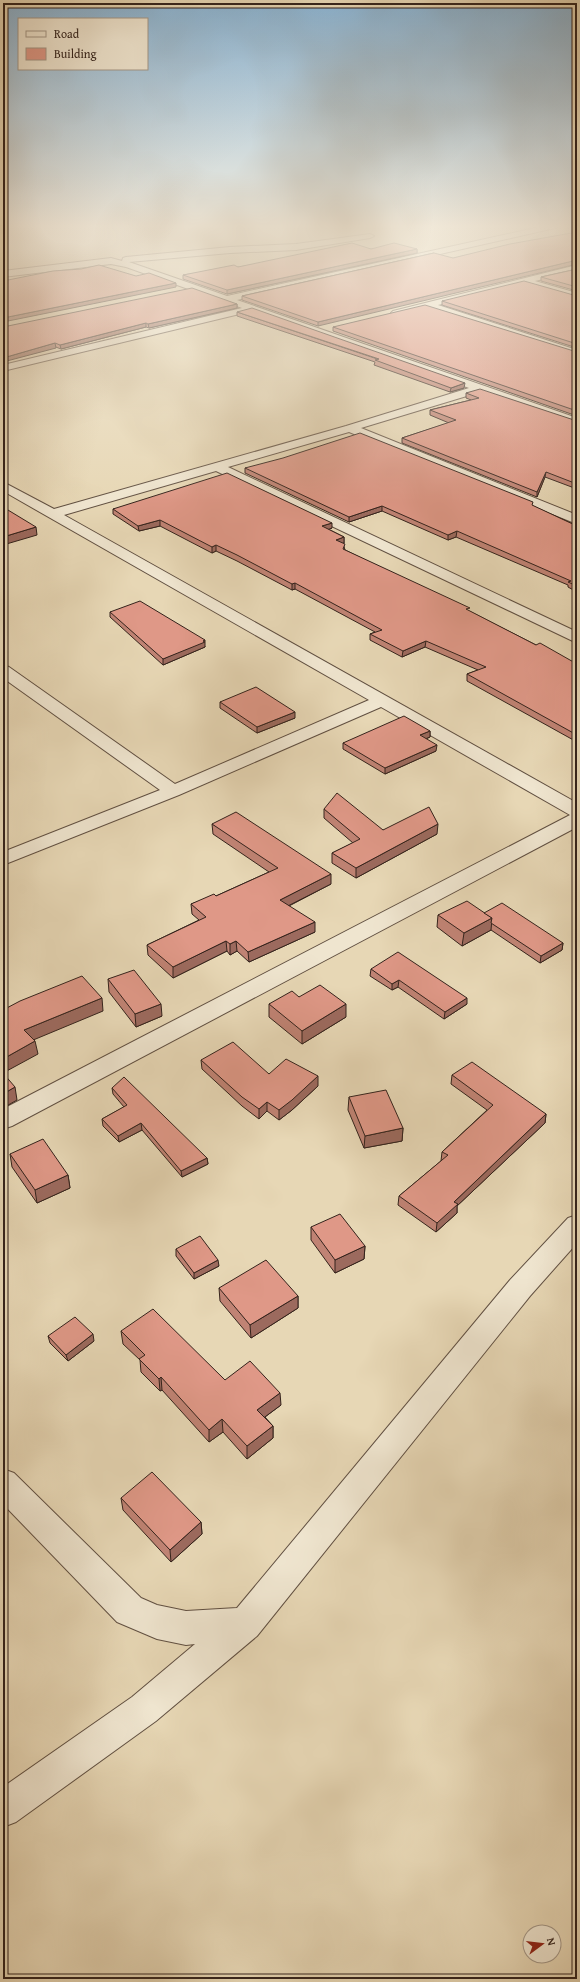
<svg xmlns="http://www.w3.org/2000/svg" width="580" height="1982" font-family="'Gentium Book Plus',serif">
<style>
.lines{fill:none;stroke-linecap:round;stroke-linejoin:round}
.minor-casing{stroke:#615042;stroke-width:2}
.minor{fill:#efe5cf;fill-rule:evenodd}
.wall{fill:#c08374;stroke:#34231c}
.shaded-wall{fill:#9c6a5e;stroke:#34231c}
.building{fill:#df9887;stroke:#34231c}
</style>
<rect width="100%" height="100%" fill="#e7d7b5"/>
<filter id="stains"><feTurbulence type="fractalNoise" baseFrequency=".005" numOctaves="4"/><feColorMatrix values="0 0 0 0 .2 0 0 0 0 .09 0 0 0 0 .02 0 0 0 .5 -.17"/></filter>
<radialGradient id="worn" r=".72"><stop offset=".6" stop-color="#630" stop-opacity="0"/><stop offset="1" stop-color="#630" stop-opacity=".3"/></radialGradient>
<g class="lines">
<defs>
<g id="minor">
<polygon points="544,226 559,226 555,228 237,300 577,418 577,425 480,392 361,428 577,515 577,524 349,432 228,467 577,632 577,643 216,471 64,515 577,803 577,827 12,1126 3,1129 3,1109 570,815 381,707 179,795 3,865 3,852 160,790 3,678 3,665 9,667 175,784 369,700 3,491 3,482 54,509 346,426 469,388 252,311 3,371 3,365 242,308 126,267 111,264 3,277 3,271 111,258 122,261 123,258 126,257 230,247 296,244 370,234 374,236 370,238 296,250 230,253 129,262 227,296"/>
<polygon points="577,265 577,271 535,281 577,293 577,299 525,284 438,305 577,350 577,356 427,308 396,316 391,313 393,311"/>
<polygon points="577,1215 577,1243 530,1296 257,1636 156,1721 16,1822 3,1827 3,1787 132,1697 195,1644 186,1645 157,1639 117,1622 3,1504 3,1469 14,1473 141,1598 157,1605 186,1611 237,1608 510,1280 568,1218"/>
</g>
</defs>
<use href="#minor" class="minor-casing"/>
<use href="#minor" class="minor"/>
</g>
<g class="wall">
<polygon points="371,249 417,249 417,253 227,294 183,279 183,275 238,267"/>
<polygon points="434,253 318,326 242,300 242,296"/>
<polygon points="577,269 577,291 541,281 541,277"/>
<polygon points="577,296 577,348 442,305 442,301"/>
<polygon points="237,304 237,308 149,328 146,327 61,349 3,327"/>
<polygon points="237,312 464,388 450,392 374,365 375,362 237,316"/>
<polygon points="333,327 577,352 577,416 333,331"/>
<polygon points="466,393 577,421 577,489 545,477 537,497 402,443 402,438 449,423 430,415 430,410 471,400 466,398"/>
<polygon points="245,468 533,506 577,526 577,592 568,587 568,585 456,537 448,540 382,511 349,522 245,473"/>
<polygon points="113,509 332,528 328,529 344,537 344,543 343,543 345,550 469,611 536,645 577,664 577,742 467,681 467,674 478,670 425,647 402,657 370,640 370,634 375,632 295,589 292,590 237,561 216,551 212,553 160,526 139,531 113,514"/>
<polygon points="110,612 205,646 205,647 163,665 110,617"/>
<polygon points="220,702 295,718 257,733 220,708"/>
<polygon points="430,731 430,737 426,739 436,751 385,774 343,749 343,743"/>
<polygon points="324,809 383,830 437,834 356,878 332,863 332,853 353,843 324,818"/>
<polygon points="212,824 331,884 289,906 315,932 249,962 237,951 230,955 227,951 173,978 148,955 147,945 199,920 192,914 191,904 216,896 269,872 213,834"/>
<polygon points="577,847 577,856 575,854 576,848"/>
<polygon points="484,913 563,943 562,950 540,963 491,930 462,946 437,927 438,915"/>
<polygon points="371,969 467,1004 444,1019 398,987 392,990 370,976"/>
<polygon points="108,979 162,1016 136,1027 109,992"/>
<polygon points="299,997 346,1017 302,1044 269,1017 269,1004"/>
<polygon points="201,1060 269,1074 318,1086 292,1110 279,1120 267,1111 259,1119 242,1106 202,1069"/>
<polygon points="452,1075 546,1114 545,1123 457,1206 457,1213 436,1232 398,1205 399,1196 441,1161 442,1152 487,1110 451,1084"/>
<polygon points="112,1088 207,1158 208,1164 182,1177 142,1130 119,1142 103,1126 102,1119 124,1107 113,1094"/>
<polygon points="349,1097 403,1128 402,1141 364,1148 348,1110"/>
<polygon points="10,1154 68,1175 70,1188 37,1203 12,1167"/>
<polygon points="311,1227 365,1246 364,1259 335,1273 311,1240"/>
<polygon points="176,1249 219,1266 194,1279 176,1256"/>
<polygon points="219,1288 298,1296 298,1308 251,1338 220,1301"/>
<polygon points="121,1331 225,1380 281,1405 265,1417 273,1426 273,1438 247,1459 223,1432 209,1442 162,1390 160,1391 141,1372 140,1360 123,1344"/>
<polygon points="48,1336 94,1341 68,1361 50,1343"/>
<polygon points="121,1498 201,1522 202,1534 171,1562 123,1510"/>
</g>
<g class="shaded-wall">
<polygon points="417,249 417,253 227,294 227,290"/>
<polygon points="577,260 577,264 318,326 318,322"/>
<polygon points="176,283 176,287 3,322 3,318"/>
<polygon points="237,304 237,308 149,328 148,324"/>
<polygon points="146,323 146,327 61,349 60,345"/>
<polygon points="55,343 56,348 3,362 3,358"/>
<polygon points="465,383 464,388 450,392 451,388"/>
<polygon points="546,472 545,477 537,497 537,492"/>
<polygon points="382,506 382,511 349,522 349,517"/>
<polygon points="160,520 160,526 139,531 138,526"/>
<polygon points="332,523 332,528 322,532 322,526"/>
<polygon points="577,526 577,532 572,527"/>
<polygon points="36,527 37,535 3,545 3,537"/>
<polygon points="457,531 456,537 448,540 448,535"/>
<polygon points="344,537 344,543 336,545 336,540"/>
<polygon points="216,545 216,551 212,553 212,547"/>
<polygon points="295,583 295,589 292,590 292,584"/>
<polygon points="205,640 205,647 163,665 163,659"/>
<polygon points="426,641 425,647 402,657 403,651"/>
<polygon points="295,712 295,718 257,733 257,727"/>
<polygon points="430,731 430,737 420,741 420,735"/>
<polygon points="437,745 436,751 385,774 385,768"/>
<polygon points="438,824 437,834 356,878 356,868"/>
<polygon points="331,874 331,884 280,910 280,900"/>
<polygon points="492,918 491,930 462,946 464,933"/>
<polygon points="315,922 315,932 249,962 248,952"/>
<polygon points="226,941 227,951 173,978 173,967"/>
<polygon points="236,941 237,951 230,955 230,944"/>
<polygon points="563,943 562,950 540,963 541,956"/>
<polygon points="399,980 398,987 392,990 392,984"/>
<polygon points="102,998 103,1011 26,1043 24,1030"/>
<polygon points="467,998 467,1004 444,1019 445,1012"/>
<polygon points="161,1004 162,1016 136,1027 135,1014"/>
<polygon points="346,1004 346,1017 302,1044 302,1031"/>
<polygon points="35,1041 38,1054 3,1073 3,1059"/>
<polygon points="318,1076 318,1086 292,1110 279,1120 279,1110"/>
<polygon points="15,1087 17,1100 3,1108 3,1094"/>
<polygon points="267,1102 267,1111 259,1119 259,1109"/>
<polygon points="546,1114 545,1123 457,1206 457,1213 436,1232 437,1223 454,1202"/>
<polygon points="141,1123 142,1130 119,1142 118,1136"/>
<polygon points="403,1128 402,1141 364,1148 365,1136"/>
<polygon points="207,1158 208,1164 182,1177 181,1171"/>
<polygon points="68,1175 70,1188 37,1203 35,1190"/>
<polygon points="365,1246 364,1259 335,1273 335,1260"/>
<polygon points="218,1260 219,1266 194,1279 194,1273"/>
<polygon points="298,1296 298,1308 251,1338 250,1325"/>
<polygon points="93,1334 94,1341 68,1361 66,1355"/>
<polygon points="161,1377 162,1390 160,1391 159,1379"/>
<polygon points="280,1393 281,1405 258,1422 257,1410"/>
<polygon points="222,1419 223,1432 209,1442 209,1430"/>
<polygon points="273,1426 273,1438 247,1459 247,1446"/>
<polygon points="201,1522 202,1534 171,1562 170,1550"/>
</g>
<g class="building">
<polygon points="577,232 577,260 318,322 242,296 434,253 453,258 510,244"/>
<polygon points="352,243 371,249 394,243 417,249 227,290 183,275 234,265 238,267"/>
<polygon points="99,265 136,276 149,273 176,283 3,318 3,281 53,271 81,269"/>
<polygon points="577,269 577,287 541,277"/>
<polygon points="524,281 577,296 577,344 442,301"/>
<polygon points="192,288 237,304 148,324 146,323 60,345 55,343 3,358 3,327"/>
<polygon points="425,305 577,352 577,411 333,327"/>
<polygon points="252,308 465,383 451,388 375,360 379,359 237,312"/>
<polygon points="480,389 577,421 577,484 546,472 537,492 402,438 456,420 430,410 479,398 466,393"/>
<polygon points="360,433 533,502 532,505 577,526 572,527 577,530 577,586 568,582 571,581 457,531 448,535 382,506 349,517 245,468 283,458"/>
<polygon points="227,473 332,523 322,526 344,537 336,540 345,544 343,549 470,608 466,609 536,645 540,643 577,664 577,735 467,674 486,667 426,641 403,651 370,634 382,630 295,583 292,584 237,555 216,545 212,547 160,520 138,526 113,509"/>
<polygon points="3,507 36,527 3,537"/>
<polygon points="140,601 205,640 203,641 205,642 163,659 110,612"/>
<polygon points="256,687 295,712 257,727 220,702"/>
<polygon points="404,716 430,731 420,735 437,745 385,768 343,743"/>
<polygon points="337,793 383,830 429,807 438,824 356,868 332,853 360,839 324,809"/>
<polygon points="236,812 331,874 280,900 315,922 248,952 236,941 230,944 226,941 173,967 147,945 206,917 191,904 214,894 216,896 278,868 212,824"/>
<polygon points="467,901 492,918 464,933 438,915"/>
<polygon points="502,903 563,943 541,956 491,923 492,918 484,913"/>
<polygon points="398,952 467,998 445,1012 399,980 392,984 371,969"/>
<polygon points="134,970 161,1004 135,1014 108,979"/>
<polygon points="82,976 102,998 24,1030 35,1041 3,1059 3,1010 20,1001"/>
<polygon points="320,985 346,1004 302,1031 269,1004 292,991 299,997"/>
<polygon points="233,1042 269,1074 286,1059 318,1076 292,1100 279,1110 267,1102 259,1109 242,1097 201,1060"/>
<polygon points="472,1062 546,1114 454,1202 458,1204 437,1223 399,1196 448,1155 442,1152 493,1105 452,1075"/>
<polygon points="3,1073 15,1087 3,1094"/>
<polygon points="124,1077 207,1158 181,1171 141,1123 118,1136 102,1119 127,1105 112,1088"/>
<polygon points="386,1090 403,1128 365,1136 349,1097"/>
<polygon points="43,1139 68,1175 35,1190 10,1154"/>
<polygon points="340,1214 365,1246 335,1260 311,1227"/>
<polygon points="200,1236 218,1260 194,1273 176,1249"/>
<polygon points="266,1260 298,1296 250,1325 219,1288"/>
<polygon points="153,1309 225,1380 250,1361 280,1393 257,1410 273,1426 247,1446 222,1419 209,1430 161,1377 159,1379 139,1359 145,1355 121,1331"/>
<polygon points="75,1317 93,1334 66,1355 48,1336"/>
<polygon points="152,1472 201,1522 170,1550 121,1498"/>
</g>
<linearGradient id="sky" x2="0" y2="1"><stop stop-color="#8ab5d6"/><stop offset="0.45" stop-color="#f4edde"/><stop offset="1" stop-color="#f4edde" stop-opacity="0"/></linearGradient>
<rect width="580" height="503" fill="url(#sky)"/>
<rect width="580" height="1982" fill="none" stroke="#e7d7b5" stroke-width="16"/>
<rect x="4" y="4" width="572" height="1974" fill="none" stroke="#34231c" stroke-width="2"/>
<rect x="8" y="8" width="564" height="1966" fill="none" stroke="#34231c"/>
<rect x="18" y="18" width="130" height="52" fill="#efe5cf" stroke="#a49787"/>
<rect x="26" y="31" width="20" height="6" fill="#efe5cf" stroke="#a49787"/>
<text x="54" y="38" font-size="12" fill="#34231c">Road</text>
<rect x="26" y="48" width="20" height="12" fill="#df9887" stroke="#a49787"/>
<text x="54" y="58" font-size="12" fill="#34231c">Building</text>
<g transform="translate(542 1944) rotate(75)"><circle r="19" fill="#efe5cf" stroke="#a49787"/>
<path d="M0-3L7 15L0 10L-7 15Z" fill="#8f2418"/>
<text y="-6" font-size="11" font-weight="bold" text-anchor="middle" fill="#34231c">N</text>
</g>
<rect width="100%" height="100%" filter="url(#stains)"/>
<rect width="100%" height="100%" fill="url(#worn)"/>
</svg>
